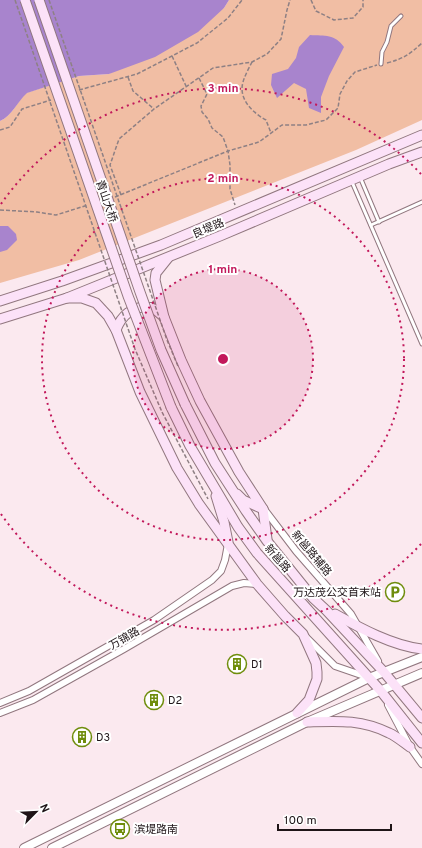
<svg xmlns="http://www.w3.org/2000/svg" width="422" height="848" font-family="Overpass,'Noto Sans SC',sans-serif">
<style>
.green{fill:#f1bea4}
.water{fill:#a884cd}
.lines{fill:none;stroke-linecap:round;stroke-linejoin:round}
.service-casing{stroke:#91777f;stroke-width:5}
.minor-casing{stroke:#91777f;stroke-width:8}
.tertiary-casing{stroke:#91777f;stroke-width:10}
.secondary-casing{stroke:#91777f;stroke-width:11}
.path{stroke:#8e8084;stroke-width:1.5;stroke-dasharray:4 2;stroke-linecap:butt}
.service{stroke:#fff;stroke-width:3}
.minor{stroke:#fff;stroke-width:6}
.tertiary{stroke:#fff;stroke-width:8}
.secondary{stroke:#fce2f8;stroke-width:9}
.secondary-bridge-casing{stroke:#91777f;stroke-width:11;stroke-linecap:butt}
.path-bridge{stroke:#8e8084;stroke-width:1.5;stroke-dasharray:4 2;stroke-linecap:butt}
.secondary-bridge{stroke:#fce2f8;stroke-width:9}
.ring{fill:none;stroke:#c2185b;stroke-width:2;stroke-dasharray:2 4}
.labels{text-anchor:middle;stroke-width:4;stroke-linejoin:round;paint-order:stroke}
.street-label{font-size:11px;fill:#1e1417;stroke:#fff}
.poi-label{font-size:11px;fill:#1e1417;stroke:#fff;text-anchor:start}
.centre{fill:#c2185b;stroke:#fff;stroke-width:2}
.ring-label{font-size:12px;text-anchor:middle;font-weight:bold;fill:#c2185b;stroke:#fff;stroke-width:4;stroke-linejoin:round;paint-order:stroke}
</style>
<rect width="100%" height="100%" fill="#fbe9ef"/>
<path class="green" d="M229,0h193v120l-66,30 -277,110 -79,23v-162c12,-5 17,-19 26,-28l53,-17 30,-2 115,-66z"/>
<g class="water">
<path d="M0,0h229l-5,8 -26,24 -43,25 -46,17 -30,2 -52,17c-10,9 -15,23 -27,28z"/>
<path d="M310,35c15,1 25,-1 34,12l-15,29 -8,21v16l-12,-5 -3,-19 -12,-6 -17,15 -6,-13 1,-11 16,-5 8,-11 3,-11z"/>
<polygon points="0,226 8,226 16,234 17,240 7,250 0,252"/>
</g>
<g class="lines">
<defs>
<g id="service">
<polyline points="381,64 382,52 387,42 391,26 401,16"/>
<polyline points="360,177 379,222"/>
<polyline points="352,182 422,344"/>
<polyline points="371,225 422,202"/>
</g>
<g id="minor">
<polyline points="264,509 296,551 351,614 378,661"/>
<polyline points="307,638 335,666 367,677"/>
<polyline points="0,703 29,691 154,620 212,580 221,571 225,560 228,544"/>
<polyline points="388,705 410,747 422,764"/>
<polyline points="0,713 33,700 124,649 232,586 244,583 257,584"/>
</g>
<g id="tertiary">
<polyline points="24,848 369,678 422,657"/>
<polyline points="52,848 307,722 422,673"/>
</g>
<g id="secondary">
<polyline points="168,258 156,273 155,280 164,317 181,360 200,401 239,472 263,509 267,539"/>
<polyline points="67,298 82,298 96,303 108,316 116,330 140,392 177,468 199,504 257,584 285,616 303,634 316,663 317,672 317,679 309,700 297,713"/>
<polyline points="0,301 62,281 161,245 422,135"/>
<polyline points="0,319 67,298 220,236 389,164 422,152"/>
<path d="M116,330c5,-14 16,-24 32,-23 6,0 11,6 16,10"/>
<polyline points="185,404 215,463 246,511 267,541 313,598 326,610 383,671 422,718"/>
<polyline points="171,407 190,446 238,527 257,553 380,690 422,743"/>
<polyline points="237,494 243,500 263,509"/>
<polyline points="216,496 224,522 228,542"/>
<path d="M335,614c25,14 58,32 87,35"/>
<path d="M307,722c30,-1 54,-3 82,11 7,3 14,9 21,14"/>
</g>
</defs>
<use href="#service" class="service-casing"/>
<use href="#minor" class="minor-casing"/>
<use href="#tertiary" class="tertiary-casing"/>
<use href="#secondary" class="secondary-casing"/>
<g class="path">
<polyline points="311,0 316,11 334,20 353,18 363,7 363,0"/>
<polyline points="172,56 186,86"/>
<path d="M252,62c-3,6 -7,13 -9,20 -5,17 10,31 23,38l5,13"/>
<path d="M387,63c16,-4 23,-9 35,-20"/>
<polyline points="128,77 133,91 154,109"/>
<polyline points="199,78 207,94 201,106 202,112 208,119 212,128 223,137 228,151 230,165 230,189 235,205"/>
<polyline points="79,90 137,74 197,43 228,18 242,0"/>
<polyline points="0,130 10,127 22,109 51,100"/>
<polyline points="121,195 110,165 119,139 154,109 213,68 252,62 267,54 281,39 287,10 290,0"/>
<polyline points="115,197 228,151 259,142 282,125 306,125 326,120 338,108 340,94 347,81 355,72 377,65"/>
<polyline points="0,210 37,212 56,215 88,205"/>
<polyline points="162,412 208,499"/>
</g>
<use href="#service" class="service"/>
<use href="#minor" class="minor"/>
<use href="#tertiary" class="tertiary"/>
<use href="#secondary" class="secondary"/>
<defs>
<g id="secondary-bridge">
<polyline points="25,0 128,296 171,407"/>
<polyline points="39,0 140,292 161,350 185,404"/>
</g>
</defs>
<use href="#secondary-bridge" class="secondary-bridge-casing"/>
<g class="path-bridge">
<polyline points="15,0 135,349 162,412"/>
<polyline points="49,0 167,340 178,366"/>
</g>
<use href="#secondary-bridge" class="secondary-bridge"/>
</g>
<circle cx="223" cy="359" r="90" fill="#c2185b" fill-opacity=".12"/>
<g class="ring">
<circle cx="223" cy="359" r="90"/>
<circle cx="223" cy="359" r="181"/>
<path d="M421 544A271 271 0 0 1 1 514M1 204A271 271 0 0 1 421 174"/>
</g>
<defs>
<symbol id="parking-ring" viewBox="-11 -11 22 22"><circle r="9.5" fill="#fff" stroke="#6f8d0c" stroke-width="1.5"/><path d="M-3.5-5.5H1a3.5 3.5 0 0 1 0 7H-1V5.5H-3.5ZM-1-3.4V-.6H.8a1.4 1.4 0 0 0 0-2.8Z" fill="#6f8d0c"/></symbol>
<symbol id="building-ring" viewBox="-11 -11 22 22"><circle r="9.5" fill="#fff" stroke="#6f8d0c" stroke-width="1.5"/><path d="M-4-6H4V6H1V3H-1V6H-4ZM-2.5-4.3h1.7v1.8h-1.7ZM.8-4.3h1.7v1.8H.8ZM-2.5-1h1.7V.8h-1.7ZM.8-1h1.7V.8H.8Z" fill="#6f8d0c"/></symbol>
<symbol id="bus-ring" viewBox="-11 -11 22 22"><circle r="9.5" fill="#fff" stroke="#6f8d0c" stroke-width="1.5"/><path d="M-5-6H5V4H4V6H2V4H-2V6H-4V4H-5ZM-3.5-4V0h7V-4ZM-3.5 1.2v1.5H-2V1.2ZM2 1.2v1.5H3.5V1.2Z" fill="#6f8d0c"/></symbol>
</defs>
<g fill-rule="evenodd">
<use href="#parking-ring" x="384" y="581" width="22" height="22"/>
<use href="#building-ring" x="226" y="653" width="22" height="22"/>
<use href="#building-ring" x="143" y="689" width="22" height="22"/>
<use href="#building-ring" x="71" y="726" width="22" height="22"/>
<use href="#bus-ring" x="109" y="818" width="22" height="22"/>
</g>
<g class="labels">
<g class="street-label">
<text transform="translate(107 201) rotate(71)" y="4">青山大桥</text>
<text transform="translate(208 228) rotate(-23)" y="4">良堤路</text>
<text transform="translate(312 553) rotate(50)" y="4">新邕路辅路</text>
<text transform="translate(278 558) rotate(49)" y="4">新邕路</text>
<text transform="translate(124 638) rotate(-30)" y="4">万锦路</text>
</g>
<g class="poi-label">
<text x="381" y="596" text-anchor="end">万达茂公交首末站</text>
<text x="251" y="668">D1</text>
<text x="168" y="704">D2</text>
<text x="96" y="741">D3</text>
<text x="134" y="833">滨堤路南</text>
</g>
</g>
<circle cx="223" cy="359" r="6" class="centre"/>
<g class="ring-label">
<text x="223" y="92">3 min</text>
<text x="223" y="182">2 min</text>
<text x="223" y="273">1 min</text>
</g>
<g transform="translate(36 812) rotate(66)" stroke="#ffffff" stroke-width="3" paint-order="stroke">
<path d="M0-3L7 15L0 10L-7 15Z" fill="#1e1417"/>
<text y="-6" font-size="11" font-weight="bold" text-anchor="middle" fill="#1e1417">N</text>
</g>
<path d="M278 824v6h113v-6" fill="none" stroke="#1e1417" stroke-width="2"/>
<text x="284" y="824" font-size="12" fill="#1e1417" stroke="#ffffff" stroke-width="3" paint-order="stroke">100 m</text>
</svg>
